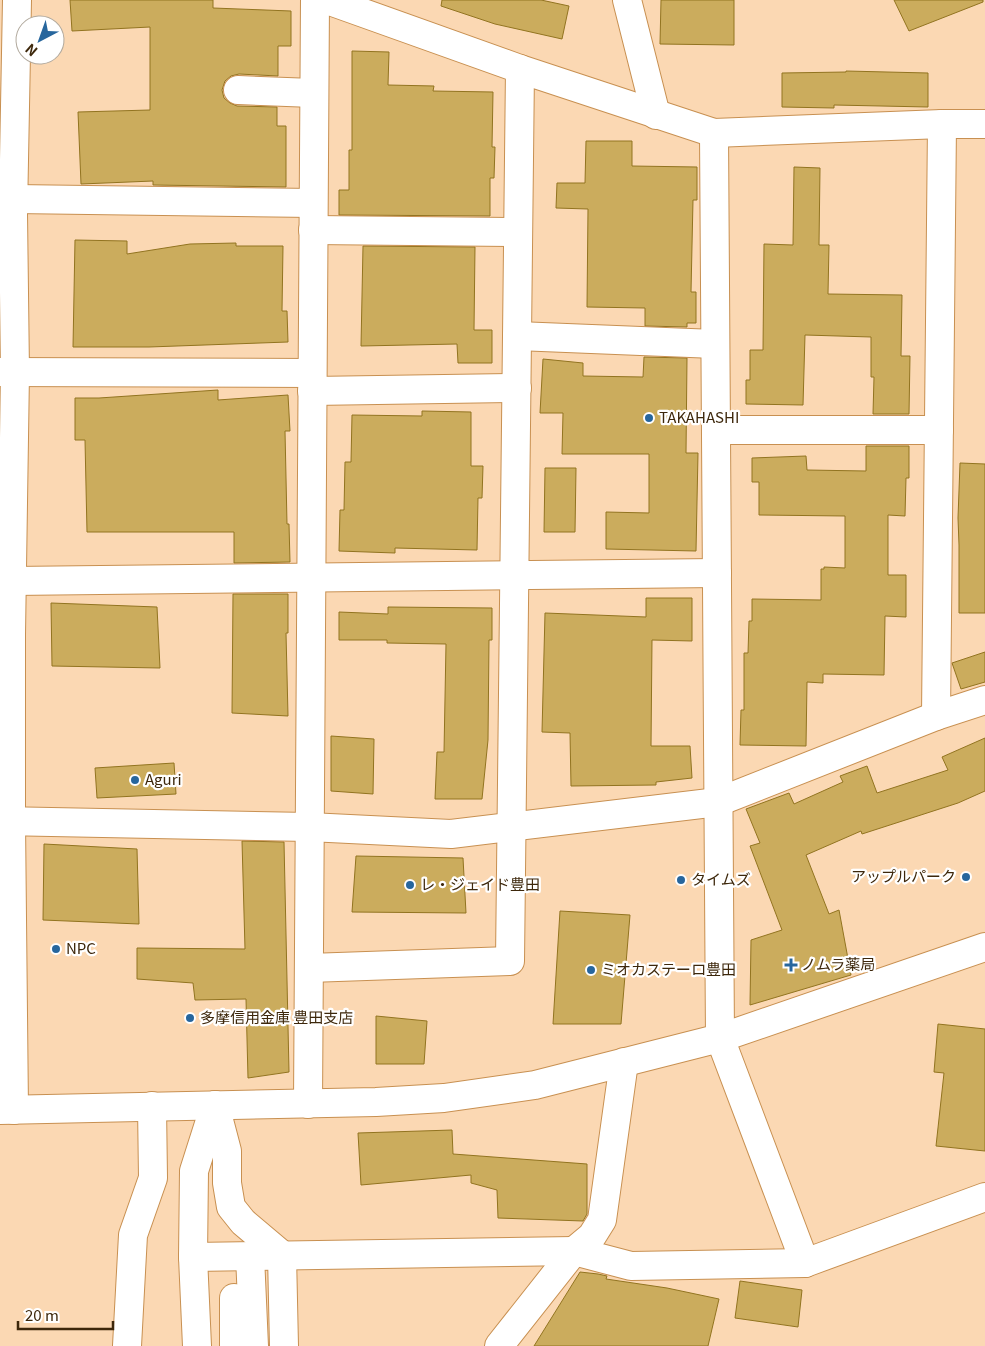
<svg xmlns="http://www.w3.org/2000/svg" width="985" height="1346" font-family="Georgia,'Noto Sans JP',serif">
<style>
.building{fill:#cbac5d;stroke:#927420}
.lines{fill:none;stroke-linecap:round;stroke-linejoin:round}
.minor-casing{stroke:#c89051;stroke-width:30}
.minor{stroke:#fff;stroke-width:28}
.poi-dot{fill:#27669d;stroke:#fff;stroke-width:2}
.labels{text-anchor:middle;stroke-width:4.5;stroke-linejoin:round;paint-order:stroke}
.poi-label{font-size:15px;fill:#3d270b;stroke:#fff;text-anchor:start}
</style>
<rect width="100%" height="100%" fill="#fbd8b3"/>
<g class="building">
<polygon points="70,0 213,0 213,8 291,11 291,46 278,46 278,76 239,74 231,76 225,81 222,90 224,98 230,103 237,106 277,107 277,126 286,126 286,187 153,185 153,181 81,184 78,112 150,110 150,27 72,31"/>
<polygon points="442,0 541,0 569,6 562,39 495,24 441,6"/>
<polygon points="661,0 734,0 734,45 660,44"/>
<polygon points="894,0 983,0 983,2 909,31"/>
<polygon points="352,51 389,52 388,85 434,86 433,91 493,92 492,147 495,147 494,178 490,178 490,216 339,215 339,190 349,190 349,150 352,150"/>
<polygon points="846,71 928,73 928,107 834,105 834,108 782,107 782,73 846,72"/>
<polygon points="586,141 632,141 632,166 697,167 697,200 693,200 691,292 696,292 696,323 687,323 687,327 645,326 645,308 587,307 588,209 556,208 557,183 585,183"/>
<polygon points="794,167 820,168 819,245 829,245 828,294 902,295 901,356 910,356 909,414 873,414 874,377 871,377 871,337 805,335 803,405 746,404 746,380 750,380 750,350 763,350 764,244 793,245"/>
<polygon points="75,240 127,241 127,254 190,244 236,243 236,246 283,246 282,311 287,311 288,342 149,347 73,347"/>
<polygon points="363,246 475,247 474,330 492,330 492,363 458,363 457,344 361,346"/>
<polygon points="644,357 687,358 686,453 698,453 696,551 606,549 606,512 649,513 649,454 562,454 563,413 540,413 543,359 583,363 583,376 643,377"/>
<polygon points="218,390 218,400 288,395 290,431 285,431 287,524 289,524 290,562 234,563 234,532 87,532 85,440 75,440 75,398 99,398"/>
<polygon points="422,411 471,412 471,466 483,466 482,498 478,498 477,550 395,548 395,553 339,551 340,510 344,510 345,462 351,462 352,415 422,416"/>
<polygon points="866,446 909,446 909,478 906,478 905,516 888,515 888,575 906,575 906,617 885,616 884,675 823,674 823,683 807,682 806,746 740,745 741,710 744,710 744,653 748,653 749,621 752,621 752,599 821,600 821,569 824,569 824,567 845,568 845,516 759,515 759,482 752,482 752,458 806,456 807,470 866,471"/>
<polygon points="960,463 985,464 985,613 959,613 959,545 958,518"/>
<polygon points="545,468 576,468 575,532 544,532"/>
<polygon points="233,594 288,594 288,633 286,633 288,716 232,713"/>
<polygon points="646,598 692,598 692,641 652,640 651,746 690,746 692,778 656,782 656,785 571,786 570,733 542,732 545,613 646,617"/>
<polygon points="51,603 157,607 160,668 52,666"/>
<polygon points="388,607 492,608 492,640 489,640 488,740 482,799 435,799 437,752 444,752 446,644 387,643 387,640 339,640 339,612 388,614"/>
<polygon points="985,652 985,682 961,689 952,663"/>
<polygon points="331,736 374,739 373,794 331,791"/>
<polygon points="985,738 985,791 958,803 862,834 861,831 806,855 829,914 839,910 851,975 750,1005 751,940 782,930 750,846 760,843 746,809 789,793 794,804 843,782 840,776 867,766 877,793 948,770 942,757"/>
<polygon points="174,763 176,794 97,798 95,768"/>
<polygon points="242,841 284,842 289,1072 248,1078 246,999 195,1000 193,983 137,979 137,948 245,949"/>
<polygon points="44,844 137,849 139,924 43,920"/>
<polygon points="356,856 463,858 466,913 352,912"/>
<polygon points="560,911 630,915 621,1024 553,1024"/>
<polygon points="376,1016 427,1021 424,1064 376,1064"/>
<polygon points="938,1024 985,1029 985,1151 936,1146 944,1073 934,1072"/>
<polygon points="452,1130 453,1154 587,1164 587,1214 583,1221 498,1218 497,1190 471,1183 471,1175 361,1185 358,1133"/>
<polygon points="580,1272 598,1274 607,1276 606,1279 667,1288 719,1299 708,1346 534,1346"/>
<polygon points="740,1281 802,1290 798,1327 735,1318"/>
</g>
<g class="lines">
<defs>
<g id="minor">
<polyline points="327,0 520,69 714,133 942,124 985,124"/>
<polyline points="627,0 656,115"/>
<polyline points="238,90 313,93"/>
<polyline points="714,133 720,1038 805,1263 985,1197"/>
<polyline points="14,199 313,203"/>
<polyline points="313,230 518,232"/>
<polyline points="517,336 715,344"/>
<polyline points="0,372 312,373"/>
<polyline points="312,391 517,388"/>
<polyline points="716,430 939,430"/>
<polyline points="12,581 717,573"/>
<polyline points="936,716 942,124"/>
<polyline points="0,821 309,827 451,834 718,802 936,716 985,700"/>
<polyline points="309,968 510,961 520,69"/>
<polyline points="308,1104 315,0"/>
<polyline points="215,1105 227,1151 227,1183 231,1207 243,1222 282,1255 284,1346"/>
<polyline points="0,1110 376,1102 444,1098 535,1085 720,1038 985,947"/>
<polyline points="14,1110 11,822 11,634 15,372 13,213 17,0"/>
<polyline points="250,1256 254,1346"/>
<polyline points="193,1257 574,1251 631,1266 805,1263"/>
<polyline points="234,1298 234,1346"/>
<polyline points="127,1346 133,1235 153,1178 152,1106"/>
<polyline points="197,1346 193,1257 194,1171 215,1105"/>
<polyline points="499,1346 574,1251 592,1236 602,1220 624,1062"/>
</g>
</defs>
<use href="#minor" class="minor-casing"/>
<use href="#minor" class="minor"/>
</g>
<g class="poi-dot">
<circle cx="649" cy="418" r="5"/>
<circle cx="135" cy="780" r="5"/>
<circle cx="966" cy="877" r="5"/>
<circle cx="681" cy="880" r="5"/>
<circle cx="410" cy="885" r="5"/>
<circle cx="56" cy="949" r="5"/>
<path d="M788.5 957.5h5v5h5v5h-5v5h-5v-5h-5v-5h5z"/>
<circle cx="591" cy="970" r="5"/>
<circle cx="190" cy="1018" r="5"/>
</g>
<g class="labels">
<g class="poi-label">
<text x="659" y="423">TAKAHASHI</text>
<text x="145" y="785">Aguri</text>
<text x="956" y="882" text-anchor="end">アップルパーク</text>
<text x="691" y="885">タイムズ</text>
<text x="420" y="890">レ・ジェイド豊田</text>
<text x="66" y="954">NPC</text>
<text x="801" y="970">ノムラ薬局</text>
<text x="601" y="975">ミオカステーロ豊田</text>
<text x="200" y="1023">多摩信用金庫 豊田支店</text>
</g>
</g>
<g transform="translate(40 40) rotate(221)"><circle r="24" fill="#ffffff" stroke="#b1a99d"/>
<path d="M0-4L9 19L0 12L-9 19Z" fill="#27669d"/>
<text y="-8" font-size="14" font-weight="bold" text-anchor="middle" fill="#3d270b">N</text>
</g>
<path d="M18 1321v8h95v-8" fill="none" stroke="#3d270b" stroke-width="2.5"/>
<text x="25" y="1321" font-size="15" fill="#3d270b" stroke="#ffffff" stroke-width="4" paint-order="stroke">20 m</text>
</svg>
